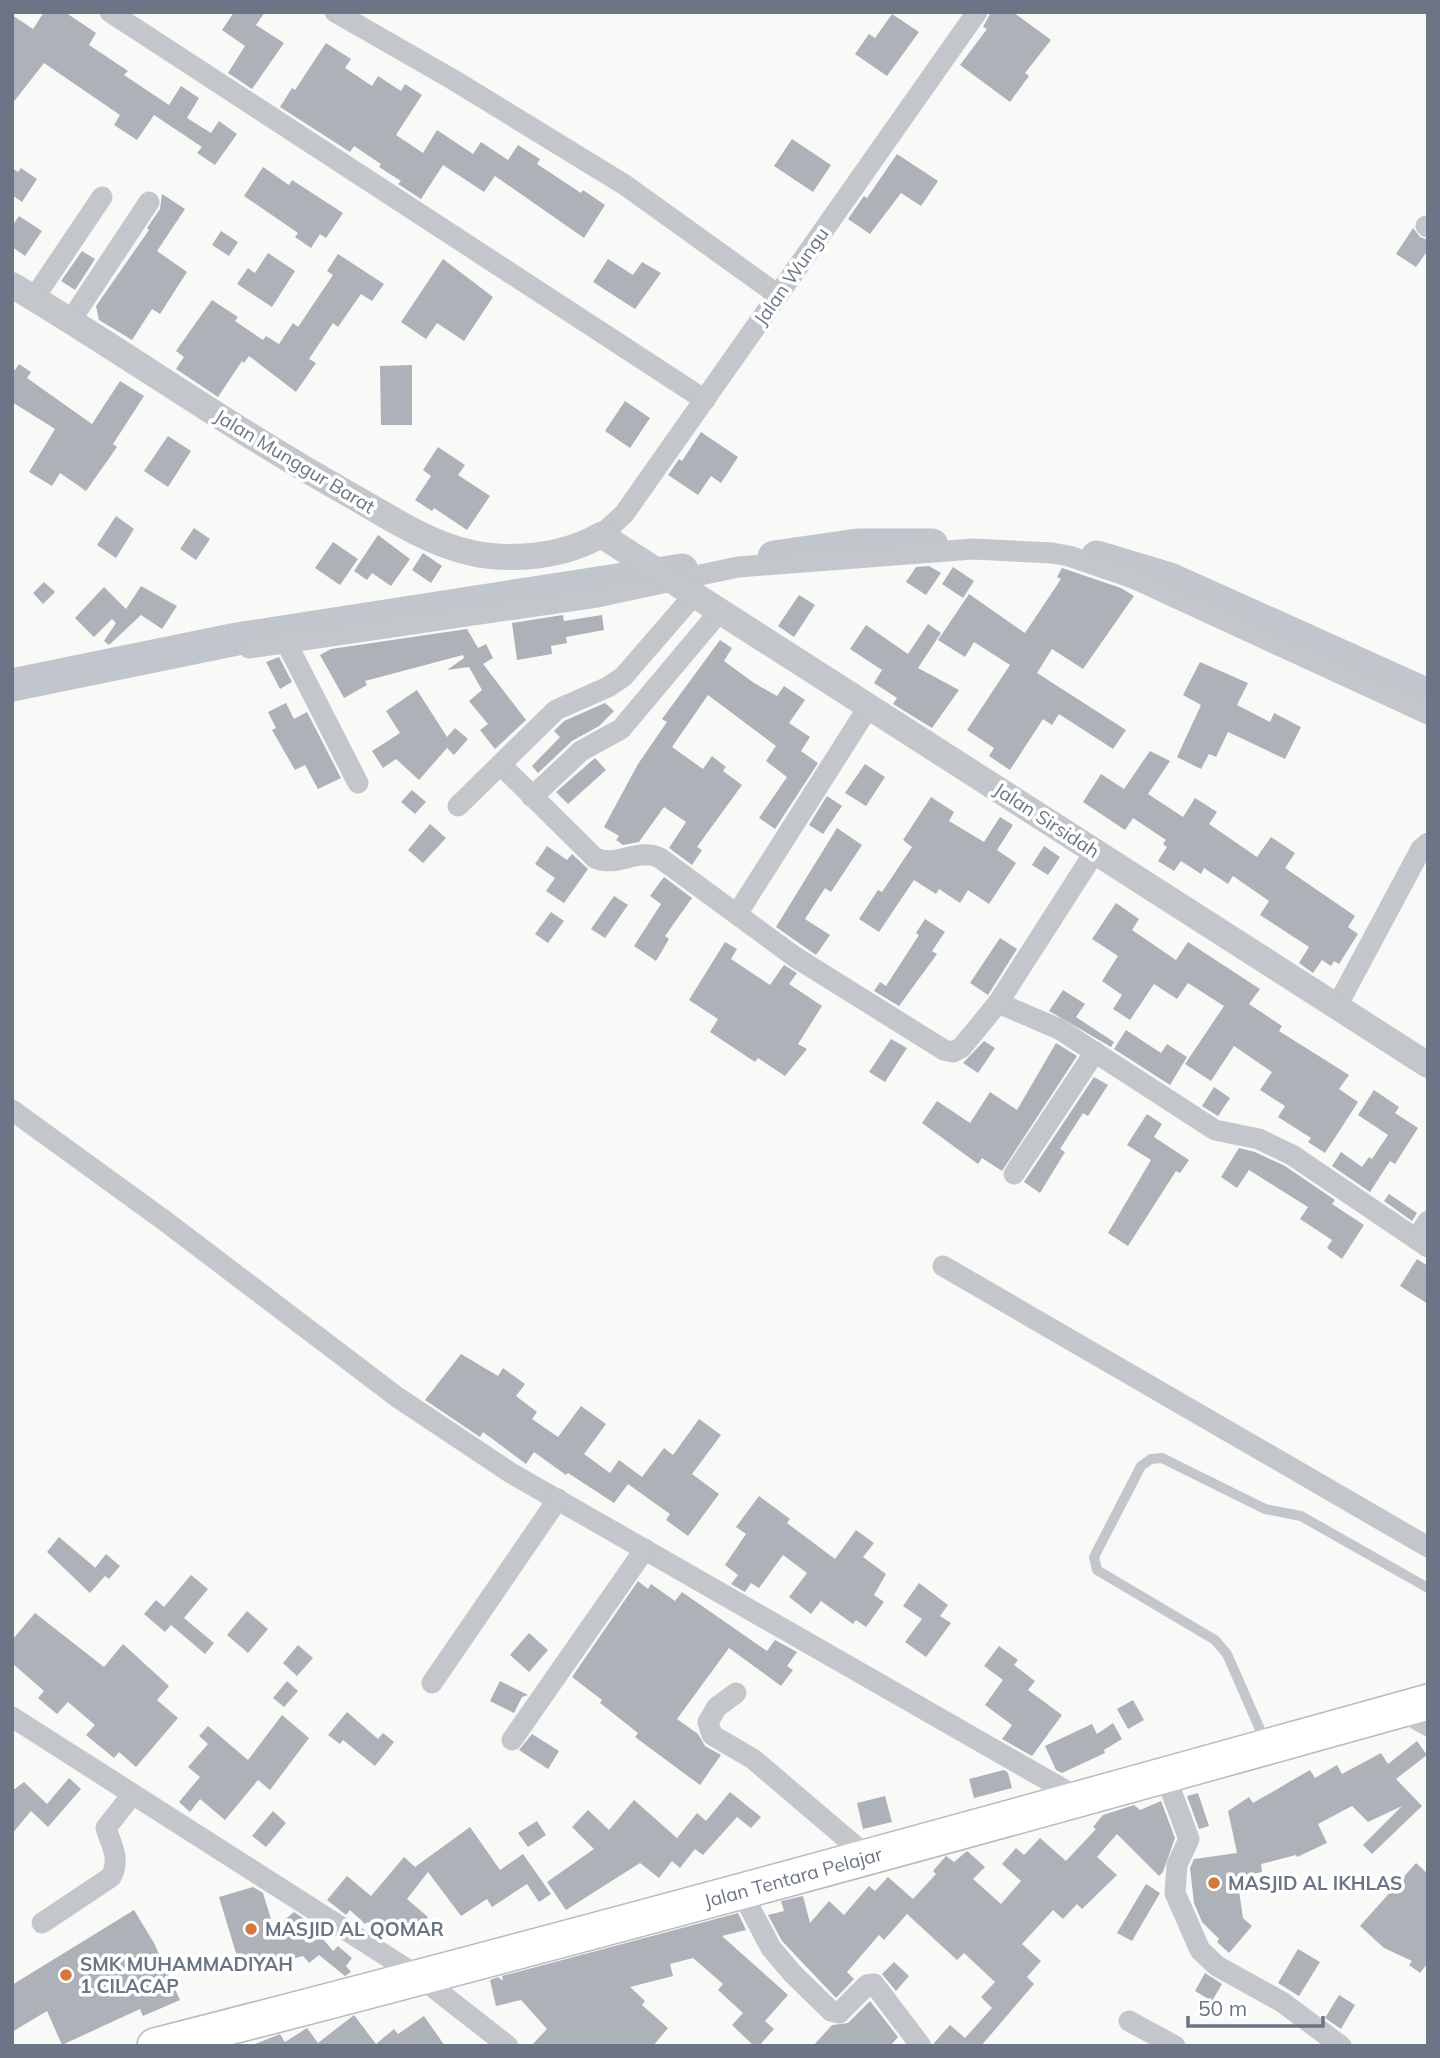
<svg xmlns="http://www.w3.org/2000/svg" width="1440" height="2058" font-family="Mulish,sans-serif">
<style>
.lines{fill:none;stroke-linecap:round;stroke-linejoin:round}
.river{stroke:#c0c6cc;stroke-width:33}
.building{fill:#adb2b9}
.trunk-casing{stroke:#b8babe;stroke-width:38}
.service{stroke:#c3c6ca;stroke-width:10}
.minor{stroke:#c3c6ca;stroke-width:21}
.tertiary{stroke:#c3c6ca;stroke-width:26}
.trunk{stroke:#fff;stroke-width:35}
.poi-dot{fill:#d4793c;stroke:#fff;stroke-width:2.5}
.labels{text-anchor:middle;stroke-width:7;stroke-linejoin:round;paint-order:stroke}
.street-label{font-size:19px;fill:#6b7585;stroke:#fff}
.poi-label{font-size:19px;font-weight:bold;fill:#6b7585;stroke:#fff;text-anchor:start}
</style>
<rect width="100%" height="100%" fill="#f9f9f7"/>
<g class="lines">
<g class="river">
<polyline points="774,557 857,545 932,545"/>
<polyline points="1097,557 1170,579 1428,695"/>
<polyline points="12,685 237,639 682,570"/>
</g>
</g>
<g class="building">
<polygon points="44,12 65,12 96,33 89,45 128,71 124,75 169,105 181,86 199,98 187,118 211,133 219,121 237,134 215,165 197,153 202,147 154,115 137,140 114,125 120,115 44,63 12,104 12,15 33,29"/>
<polygon points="234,12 265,12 256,25 284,43 252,89 228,73 245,46 222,30"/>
<polygon points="991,12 1013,12 1051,40 1025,73 1029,76 1010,102 960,65 987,29 983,27"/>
<polygon points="892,14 919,32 887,76 855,54 869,34 875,38"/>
<polygon points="326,43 351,59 345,68 372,86 378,76 401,91 405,84 422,95 396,135 423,153 437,130 473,154 481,142 508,160 518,145 540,159 537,164 581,193 583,190 605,205 584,238 495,176 484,192 443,165 421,199 398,184 401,181 379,167 381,164 354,146 350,152 280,107 292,88 295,90"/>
<polygon points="792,139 831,165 813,192 774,166"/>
<polygon points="897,154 938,181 921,206 901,193 870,234 848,219 864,196 867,198"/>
<polygon points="263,167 289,185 292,180 343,213 326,238 320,234 311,248 295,237 298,233 244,196"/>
<polygon points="12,168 18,172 21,168 37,179 22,202 12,195"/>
<polygon points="162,194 185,209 157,251 187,272 160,314 152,309 132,340 99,320 96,306 149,230 147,228 160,209"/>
<polygon points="19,216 42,231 25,256 12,247 12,226"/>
<polygon points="1413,228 1420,237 1428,240 1428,250 1416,267 1396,254"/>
<polygon points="221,231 238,242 229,256 212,245"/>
<polygon points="82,251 95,259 75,290 61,281"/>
<polygon points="268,253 295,271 272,307 237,284 248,268 255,273"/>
<polygon points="338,254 384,284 372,301 361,294 338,327 333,323 309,359 316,363 296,392 249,356 244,363 242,361 218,397 176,369 184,357 176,351 212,300 238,317 235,321 263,340 266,336 279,344 293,323 298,327 333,275 327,271"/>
<polygon points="443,259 493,297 464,341 437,323 426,339 401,322"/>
<polygon points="608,259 633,275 642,262 661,273 635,309 593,282"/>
<polygon points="19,364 31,372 27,378 92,424 120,381 144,396 113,444 117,447 86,491 60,473 52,486 29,472 55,429 12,402 12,368 15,370"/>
<polygon points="412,365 412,425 381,425 380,366"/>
<polygon points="625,401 650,418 630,448 605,431"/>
<polygon points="701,432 738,457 721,483 711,476 698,495 668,475 679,459 682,461"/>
<polygon points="168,436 191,451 168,487 144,471"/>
<polygon points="438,447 465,465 458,475 490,496 467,530 434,508 432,511 415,500 431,476 423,470"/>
<polygon points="116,516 134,529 116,558 97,545"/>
<polygon points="194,528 210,539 196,560 180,549"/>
<polygon points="378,535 410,559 391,586 372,573 367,580 354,571"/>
<polygon points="333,542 358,559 340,585 315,568"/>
<polygon points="423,553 442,566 431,583 412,570"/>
<polygon points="929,566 941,573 926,595 906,582 916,567"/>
<polygon points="953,567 974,581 963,598 942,584"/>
<polygon points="1062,568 1121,588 1134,596 1083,669 1052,649 1037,673 1126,730 1113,749 1059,714 1052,725 1043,719 1010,770 989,756 994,748 967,730 1010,665 974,642 965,657 938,640 969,594 1025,633 1061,579 1057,577"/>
<polygon points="44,582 55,592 43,604 33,593"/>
<polygon points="141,586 177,606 162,629 141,615 109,645 104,641 116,623 112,619 94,637 75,618 104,587 126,609"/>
<polygon points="799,595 815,605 794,637 778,626"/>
<polygon points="563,615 564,621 602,615 604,630 566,637 567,643 551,646 552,654 517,660 512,623"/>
<polygon points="928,624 941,633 918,668 959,690 932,728 893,704 897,698 874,683 882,670 850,649 866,625 908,654"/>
<polygon points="467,629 478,648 486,644 493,658 483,664 526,720 495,749 480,730 488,724 469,701 482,690 469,667 447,670 464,658 463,655 365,681 367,685 344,698 320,655 331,649"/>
<polygon points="720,640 732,648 724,661 754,683 777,696 784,686 805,700 789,723 810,737 801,751 818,763 775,829 759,818 787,777 766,761 776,746 708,695 672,747 703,769 712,756 726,767 723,771 742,785 697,847 702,850 692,865 669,848 686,822 664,807 639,842 623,845 616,840 619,836 604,827 638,764 667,722 662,719"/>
<polygon points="279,657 292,682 280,689 266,662"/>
<polygon points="1200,662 1248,683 1237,705 1270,722 1274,713 1301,727 1285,759 1228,732 1216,757 1209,754 1201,769 1177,757 1201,705 1183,695"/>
<polygon points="417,690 447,737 455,728 468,739 454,755 447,748 419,780 396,759 383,768 372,751 400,733 386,711"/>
<polygon points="286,703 294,719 307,712 341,778 318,789 305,765 295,770 272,730 276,728 268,712"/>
<polygon points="605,703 614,711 599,726 572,741 538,773 532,766 560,737 554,731 564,721"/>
<polygon points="1150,751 1170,761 1148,794 1183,817 1195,798 1217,812 1209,824 1257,857 1271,837 1295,853 1285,868 1355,916 1348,927 1358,934 1339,964 1334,961 1331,966 1322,960 1313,973 1299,963 1309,947 1260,915 1269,901 1233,876 1228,884 1204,868 1201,874 1181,861 1174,871 1158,861 1167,847 1163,844 1166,840 1133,818 1125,830 1083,802 1101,774 1124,789"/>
<polygon points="595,758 606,770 568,804 556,792"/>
<polygon points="865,764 885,777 866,806 845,793"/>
<polygon points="412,790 426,802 415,814 401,802"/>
<polygon points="827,796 842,806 823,834 809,825"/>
<polygon points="931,797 954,812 949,821 984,842 1000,817 1013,825 997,850 1016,863 989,904 968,890 960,903 939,889 936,894 914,880 879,932 859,919 878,890 882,892 912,847 903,840"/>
<polygon points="430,824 446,838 423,863 408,850"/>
<polygon points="837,828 862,845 831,892 825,888 805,919 830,935 816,955 776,927"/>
<polygon points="547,846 567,860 572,854 588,869 564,903 546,891 555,878 535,864"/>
<polygon points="1044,846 1060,857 1048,875 1032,865"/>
<polygon points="664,877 692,898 665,936 669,939 656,961 634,946 661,904 650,896"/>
<polygon points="614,896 628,905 605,938 591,929"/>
<polygon points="1116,903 1139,919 1132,930 1176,960 1188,942 1260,989 1249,1004 1282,1026 1279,1031 1349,1075 1339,1089 1358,1102 1325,1153 1308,1142 1311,1138 1278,1117 1285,1106 1260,1090 1272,1072 1234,1046 1211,1081 1185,1064 1224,1006 1188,983 1177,999 1154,984 1130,1020 1113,1009 1122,995 1102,981 1118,956 1092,939"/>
<polygon points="551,912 564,921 548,943 535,934"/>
<polygon points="925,919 945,932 932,951 937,954 899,1006 874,991 880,982 886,986 919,935 916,933"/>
<polygon points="1000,938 1017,949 988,995 970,983"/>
<polygon points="725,942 737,949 731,959 770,985 784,965 797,973 789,984 822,1006 798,1044 807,1049 785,1076 758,1058 755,1062 710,1032 718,1019 689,1000"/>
<polygon points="1063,990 1085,1004 1076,1017 1114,1042 1111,1047 1049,1011"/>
<polygon points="1126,1030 1161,1053 1167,1044 1187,1057 1170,1085 1114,1049"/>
<polygon points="891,1039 907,1048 885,1082 869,1072"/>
<polygon points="984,1041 995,1048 978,1073 963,1063"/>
<polygon points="1056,1043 1077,1056 1002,1171 982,1158 978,1164 922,1123 937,1101 970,1123 990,1092 1017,1110"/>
<polygon points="1094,1077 1108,1085 1088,1116 1083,1113 1060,1149 1065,1152 1040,1193 1024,1182"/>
<polygon points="1214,1087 1230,1098 1218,1116 1202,1106"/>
<polygon points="1374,1090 1399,1107 1395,1113 1418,1128 1395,1164 1390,1161 1370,1192 1332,1166 1341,1152 1362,1167 1369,1157 1372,1159 1388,1135 1358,1115"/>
<polygon points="1147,1114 1162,1124 1154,1137 1189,1160 1180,1173 1176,1171 1128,1246 1108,1233 1151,1160 1127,1145"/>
<polygon points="1239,1148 1255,1152 1285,1166 1335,1200 1332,1204 1364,1225 1342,1259 1327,1248 1332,1240 1300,1219 1308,1207 1249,1170 1237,1188 1221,1177"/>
<polygon points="1389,1194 1417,1213 1412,1221 1384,1201"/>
<polygon points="1417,1259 1428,1266 1428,1304 1400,1286"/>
<polygon points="461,1354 498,1376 503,1368 525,1384 516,1396 537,1412 532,1419 558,1437 581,1406 606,1424 584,1454 610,1473 619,1460 642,1477 664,1448 673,1455 699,1419 721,1435 692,1474 719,1494 688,1536 666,1520 670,1514 628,1484 614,1503 568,1473 566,1475 534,1452 526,1464 483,1432 480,1437 425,1400"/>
<polygon points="759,1496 790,1519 787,1523 835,1559 856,1530 874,1543 863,1557 886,1574 874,1595 884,1602 866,1627 856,1620 853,1624 821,1601 811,1614 789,1597 807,1573 783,1555 759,1588 751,1583 745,1592 731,1584 738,1575 725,1565 746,1534 736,1527"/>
<polygon points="59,1537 105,1576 90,1593 47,1552"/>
<polygon points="106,1554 120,1566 109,1579 95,1568"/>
<polygon points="191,1575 208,1589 184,1618 214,1643 205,1654 171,1625 165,1632 144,1614 156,1600 164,1607"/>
<polygon points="638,1581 648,1589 651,1584 675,1601 682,1592 767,1651 775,1640 797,1652 787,1666 793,1670 781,1686 729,1648 677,1719 698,1734 705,1746 721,1755 700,1785 635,1737 638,1733 600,1703 602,1700 572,1677"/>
<polygon points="919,1583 948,1605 940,1616 951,1623 926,1657 905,1642 922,1619 903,1606"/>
<polygon points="247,1611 268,1629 248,1653 227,1635"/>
<polygon points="35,1613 104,1667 123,1644 169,1686 157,1700 178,1718 136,1767 119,1752 114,1758 86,1735 95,1725 68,1702 57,1714 38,1698 44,1691 12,1663 12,1640"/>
<polygon points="529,1633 548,1650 529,1672 510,1655"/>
<polygon points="298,1645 313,1658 297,1676 283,1663"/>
<polygon points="999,1646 1018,1660 1014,1665 1035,1681 1028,1690 1062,1715 1032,1756 1002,1739 1012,1725 985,1705 1003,1680 984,1666"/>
<polygon points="287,1681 298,1691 284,1707 273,1698"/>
<polygon points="500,1681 528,1695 522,1697 514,1713 490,1701"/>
<polygon points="1133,1700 1144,1720 1128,1729 1117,1709"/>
<polygon points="347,1712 378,1739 383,1733 394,1742 375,1766 343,1740 340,1744 328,1735"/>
<polygon points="282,1715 309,1738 270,1790 258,1780 225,1820 200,1799 190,1812 179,1802 200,1777 188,1767 208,1744 199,1736 208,1726 248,1760"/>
<polygon points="1113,1723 1122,1739 1104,1750 1105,1753 1062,1773 1056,1770 1045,1746 1092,1724 1097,1734"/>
<polygon points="532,1734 559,1751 548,1769 519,1750"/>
<polygon points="1417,1741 1427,1755 1396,1779 1422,1806 1372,1854 1363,1845 1402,1806 1368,1822 1352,1806 1318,1824 1327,1843 1297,1857 1296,1855 1261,1864 1262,1872 1237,1877 1243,1918 1252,1926 1229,1953 1217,1942 1219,1939 1202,1922 1194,1903 1190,1868 1194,1859 1237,1853 1228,1811 1249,1797 1253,1803 1310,1770 1315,1778 1337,1765 1342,1774 1381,1753 1388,1764"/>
<polygon points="1004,1770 1008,1773 1012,1788 974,1798 969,1779"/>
<polygon points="69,1778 81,1789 48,1827 31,1811 12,1834 12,1791 24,1782 47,1804"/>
<polygon points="730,1792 761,1817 751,1828 737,1817 703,1855 695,1849 680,1868 672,1861 659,1878 640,1863 566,1910 547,1882 594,1849 572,1827 588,1810 609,1830 634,1800 677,1838 697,1813 706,1821"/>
<polygon points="1198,1793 1209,1826 1199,1829 1187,1796"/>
<polygon points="885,1796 892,1822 863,1829 857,1803"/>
<polygon points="1161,1801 1175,1838 1163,1872 1159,1876 1117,1834 1097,1857 1117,1875 1082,1909 1077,1904 1063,1919 1053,1910 1022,1944 1041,1961 1027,1977 1034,1984 981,2046 934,2046 934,2043 950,2025 965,2038 992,2008 981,1997 995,1982 964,1953 957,1960 907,1914 884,1940 879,1935 847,1972 854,1979 836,1998 782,1941 768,1915 784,1911 781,1901 803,1896 810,1923 829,1901 844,1915 869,1886 875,1891 888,1877 913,1899 936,1874 933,1871 946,1856 954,1862 967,1851 985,1867 973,1879 1001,1904 1021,1881 1002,1864 1016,1848 1024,1855 1040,1838 1066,1861 1096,1829 1093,1827 1103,1815 1134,1805 1140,1810"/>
<polygon points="273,1811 286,1823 266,1847 252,1836"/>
<polygon points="537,1821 546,1835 528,1847 518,1833"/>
<polygon points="470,1827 500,1870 523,1854 551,1894 539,1902 527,1884 492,1907 487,1899 461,1916 428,1872 407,1899 428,1917 415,1932 402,1921 387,1938 368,1922 365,1924 350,1910 346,1915 327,1900 347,1876 371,1896 404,1857 415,1867"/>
<polygon points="1416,1863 1428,1874 1428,1963 1420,1973 1409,1965 1412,1961 1384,1948 1360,1926"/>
<polygon points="1146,1884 1160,1893 1132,1941 1117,1933"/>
<polygon points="253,1887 263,1893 274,1929 294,1912 309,1922 333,1951 338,1946 352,1958 346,1966 351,1972 345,1976 319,1955 309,1963 303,1956 242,1973 219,1897"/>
<polygon points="134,1910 154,1943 180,2000 143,2016 140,2009 62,2045 47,2011 12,2032 12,1985"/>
<polygon points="738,1913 746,1930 722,1936 788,1995 765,2021 774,2029 759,2046 754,2046 732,2025 743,2013 718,1990 723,1984 693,1958 670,1964 673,1976 630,1987 645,2001 642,2005 668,2028 653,2046 531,2046 547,2029 521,2000 496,2006 490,1980 498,1977 503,1981 502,1976"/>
<polygon points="1298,1949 1320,1962 1299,1996 1278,1983"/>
<polygon points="894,1962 909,1976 896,1991 882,1974"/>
<polygon points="1205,1973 1222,1984 1212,2001 1195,1991"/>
<polygon points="1339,1995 1355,2005 1341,2029 1325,2018"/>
<polygon points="870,2001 898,2037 890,2046 813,2046 832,2025 848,2023"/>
<polygon points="354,2015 376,2044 394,2029 398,2034 424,2016 445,2046 250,2046 280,2034 285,2042 307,2028 318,2043"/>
</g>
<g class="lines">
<defs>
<g id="trunk">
<path id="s1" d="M155,2046c426,-109 850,-226 1273,-344"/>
</g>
</defs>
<use href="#trunk" class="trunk-casing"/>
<polyline class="service" points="1266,1743 1227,1654 1215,1640 1097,1570 1094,1557 1141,1466 1151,1459 1162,1458 1265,1509 1301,1516 1428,1588"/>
<g class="minor">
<polyline points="110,12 705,400"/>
<polyline points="335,12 452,79 625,185 778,295"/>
<polyline points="1426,226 1428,227"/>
<polyline points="34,298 102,197"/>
<polyline points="69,323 149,202"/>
<polyline points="601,535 624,514 977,12"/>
<polyline points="286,642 358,783"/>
<polyline points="249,648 597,597 738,567 973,549 1052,553 1069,556 1133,578 1428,714"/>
<path d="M501,765l94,93c23,10 43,-11 65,0l135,99 149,93 9,2 8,-4 37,-45 61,26 156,101 44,9 33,16 136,92"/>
<polyline points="532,797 581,751 621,729 720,611"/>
<polyline points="458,806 556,710 608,687 623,677 694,595"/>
<polyline points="737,914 869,706"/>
<polyline points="998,1003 1096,850"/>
<polyline points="1337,1006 1421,849 1428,843"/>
<polyline points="12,1110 165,1221 397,1397 511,1473 1077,1797"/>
<polyline points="1014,1174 1095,1052"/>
<polyline points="1416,1239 1428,1221"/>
<polyline points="943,1266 1428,1547"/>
<polyline points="432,1683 558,1499"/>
<polyline points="736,1693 717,1707 708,1722 712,1735 753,1759 867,1856"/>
<polyline points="1400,1710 1428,1726"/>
<polyline points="12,1717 421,1978 508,2046"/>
<polyline points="512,1740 645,1549"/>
<polyline points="1165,1775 1189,1839 1177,1865 1175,1893 1200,1950 1217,1966 1282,2002 1341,2046"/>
<polyline points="741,1891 771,1948 793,1974 831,2011 839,2013 867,1985 874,1984 921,2046"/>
<path d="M42,1923l69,-46c10,-18 0,-32 -5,-49l25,-32"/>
<polyline points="1129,2021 1175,2046"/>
</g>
<path class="tertiary" d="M12,285c114,68 223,146 340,211 37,21 77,48 120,57 41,9 93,3 129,-18l827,530"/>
<use href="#trunk" class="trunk"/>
</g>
<g class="poi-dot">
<circle cx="1214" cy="1883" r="7"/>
<circle cx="251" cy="1929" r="7"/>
<circle cx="66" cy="1975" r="7"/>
</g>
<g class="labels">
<g class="street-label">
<text transform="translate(791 276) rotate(-55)" y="7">Jalan Wungu</text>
<text transform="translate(295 461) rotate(31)" y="7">Jalan Munggur Barat</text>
<text transform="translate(1047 820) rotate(33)" y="7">Jalan Sirsidah</text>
<text dy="7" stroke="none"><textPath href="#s1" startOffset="660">Jalan Tentara Pelajar</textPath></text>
</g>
<g class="poi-label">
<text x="1228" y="1890">MASJID AL IKHLAS</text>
<text x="265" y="1936">MASJID AL QOMAR</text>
<text x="80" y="1971">SMK MUHAMMADIYAH<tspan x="80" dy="22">1 CILACAP</tspan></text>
</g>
</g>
<rect width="1440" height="2058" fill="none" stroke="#6b7585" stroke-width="28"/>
<path d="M1188 2016v10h135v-10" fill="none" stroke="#6b7585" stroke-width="3.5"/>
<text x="1198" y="2016" font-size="21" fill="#6b7585" stroke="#ffffff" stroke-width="5" paint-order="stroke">50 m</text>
</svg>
